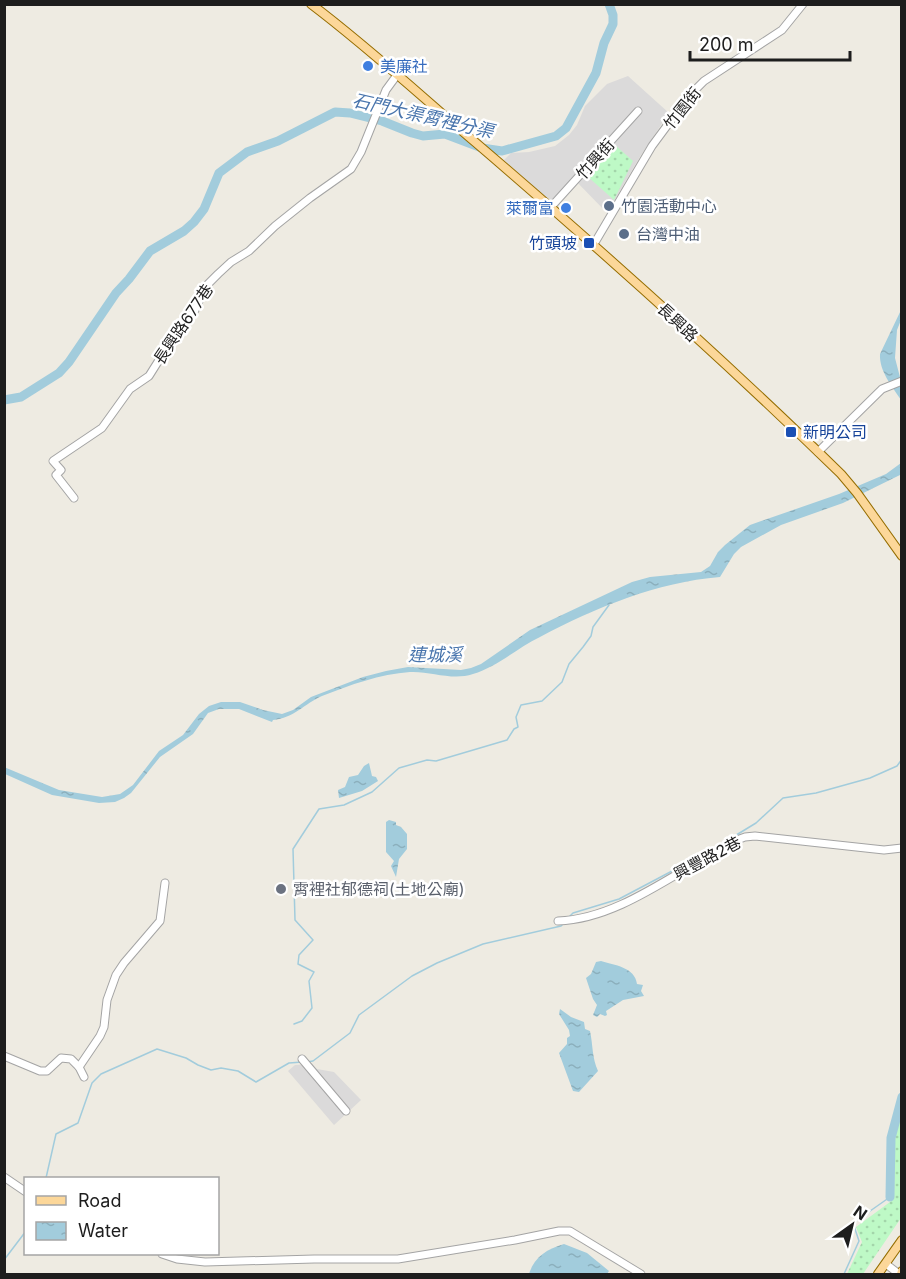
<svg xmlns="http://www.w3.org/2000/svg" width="906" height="1279" font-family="Inter,'Noto Sans TC',sans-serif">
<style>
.residential{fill:#dbdada}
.park{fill:url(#park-dots)}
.water{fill:url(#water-ripples)}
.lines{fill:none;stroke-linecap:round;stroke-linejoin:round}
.stream{stroke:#a2ccdc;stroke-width:1.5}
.river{stroke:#a2ccdc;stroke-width:9}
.minor-casing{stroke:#a4a4a4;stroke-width:9}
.major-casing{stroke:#956d00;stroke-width:10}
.minor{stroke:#fff;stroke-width:7}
.major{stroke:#fcd799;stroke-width:8}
.shop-dot{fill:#3f7fe0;stroke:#fff;stroke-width:2}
.service-dot{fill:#5c6f8a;stroke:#fff;stroke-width:2}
.transit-dot{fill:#1a4fb4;stroke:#fff;stroke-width:2}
.worship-dot{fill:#6b7280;stroke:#fff;stroke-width:2}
.labels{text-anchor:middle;stroke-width:5;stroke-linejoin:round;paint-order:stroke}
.shop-label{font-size:16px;fill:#366cbe;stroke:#fff;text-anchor:start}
.street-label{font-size:16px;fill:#1d1d1d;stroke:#fff}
.service-label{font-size:16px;fill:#4e5e75;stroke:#fff;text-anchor:start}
.transit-label{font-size:16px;fill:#164399;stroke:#fff;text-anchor:end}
.worship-label{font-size:16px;fill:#5b616d;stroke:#fff;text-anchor:start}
.water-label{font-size:18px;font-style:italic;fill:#4975ad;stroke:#fff}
</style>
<defs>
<pattern id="park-dots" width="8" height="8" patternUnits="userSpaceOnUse" patternTransform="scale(1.5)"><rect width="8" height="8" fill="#bef9c6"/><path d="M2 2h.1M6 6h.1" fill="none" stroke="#a3d5aa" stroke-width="1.8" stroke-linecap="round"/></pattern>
<pattern id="water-ripples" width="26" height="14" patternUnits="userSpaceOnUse" patternTransform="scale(1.5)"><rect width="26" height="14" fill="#a2ccdc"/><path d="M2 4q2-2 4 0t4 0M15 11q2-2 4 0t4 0" fill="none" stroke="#8bafbc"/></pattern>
</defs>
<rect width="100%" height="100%" fill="#eeebe2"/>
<g class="residential">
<polygon points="628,76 669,113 641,155 607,213 573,178 551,202 504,160 511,153 529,152 555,146 569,135 577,125 585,106 607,84"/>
<polygon points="312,1064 317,1069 334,1072 361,1100 334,1125 288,1071 295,1065"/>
</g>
<g class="park">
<polygon points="615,145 633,161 614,200 587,176"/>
<polygon points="901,1111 901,1218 863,1274 847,1274 862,1242 856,1227 894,1199 895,1139"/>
</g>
<g class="water">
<path d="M901,310v10l-4,10 -2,28 6,23v19c-9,-14 -22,-29 -21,-46z"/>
<path d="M901,463l-1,12 -57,28 -62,22 -40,22 -7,7 -14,23c-63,5 -125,31 -180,60 -23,11 -43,30 -67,37 -21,7 -42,-3 -63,-2 -30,2 -60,13 -88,24 -18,8 -28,22 -49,24l-1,2 -33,-13h-20l-11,4 -15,21 -33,23 -29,36 -7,5 -9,4 -16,1 -47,-8 -47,-21 -1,-7 55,23 43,7 18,-3 13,-9 26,-34 24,-16 16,-21 10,-8 12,-4h19l23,8 19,4 11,-4 18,-13 52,-20 23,-6 22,-4 53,3 10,-2 10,-4 49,-34 102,-48 18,-5 51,-5 9,-6 8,-14 7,-7 25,-20 89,-31 47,-20z"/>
<polygon points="369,763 372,776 376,777 378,781 362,791 339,798 338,790 345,787 349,777 358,775 364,766"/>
<polygon points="389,820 396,822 396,825 401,827 407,834 407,849 399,859 396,877 391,866 394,861 386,852 386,822"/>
<path d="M601,961c13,4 34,6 36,23l6,1 -2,6 3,5 -21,4 -17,11 1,4 -2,1 -5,-2 -3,3 -4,-2 4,-10 -4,-6 -7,-21 5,-4 5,-12z"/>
<path d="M560,1009l11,8 13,5 1,7 5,2c3,14 2,27 8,40l-19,21 -6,-1 -14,-38 8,-9v-6l3,-2 -1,-6 -10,-16z"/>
<path d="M564,1244l23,9 22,18 -2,3h-78c5,-17 18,-25 35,-30z"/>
</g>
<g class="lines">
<g class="stream">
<polyline points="569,917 573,913 619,899 710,851 756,823 783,798 816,793 870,778 897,766 902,759"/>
<polyline points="294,1024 302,1021 312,1008 309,981 314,972 298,964 299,955 313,940 295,920 293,849 319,809 344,805 372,792 399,768 427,760 436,761 507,740 514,729 518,727 516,717 521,705 542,701 562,682 569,664 583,647 591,636 593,627 609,605"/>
<polyline points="307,1062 313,1061 350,1033 359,1015 412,976 437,963 483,944 561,926 564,923"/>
<polyline points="46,1178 56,1134 78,1123 92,1083 101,1074 157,1049 186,1058 198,1065 211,1070 221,1068 238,1071 256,1082 289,1063 302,1062"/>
<polyline points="4,1260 26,1231"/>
<polyline points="844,1274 859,1241 853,1223 890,1197"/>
</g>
<g class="river">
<polyline points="4,400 21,397 59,373 69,362 116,293 129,279 150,251 184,231 194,222 204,209 219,173 247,152 278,141 335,112 350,113 382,121 412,133 423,136 445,134 482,148 502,151 556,136 566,128 596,73 604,43 613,24 613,15 609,4"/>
<polyline points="890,1197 891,1138 902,1097"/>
</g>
<defs>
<g id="minor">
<polyline points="551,207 638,111"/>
<polyline points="594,244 652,146 689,96 704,81 782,30 803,4"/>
<polyline points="818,452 882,389 902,381"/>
<polyline points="74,498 56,475 61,470 53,461 102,428 130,389 149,376 176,333 195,310 206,286 218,274 231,262 249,251 275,226 310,198 351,169 361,152 386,90 397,75"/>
<path d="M558,921c54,-2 104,-39 150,-65 12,-6 24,-15 37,-19l10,-1 129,14 18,-2"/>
<polyline points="4,1056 40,1071 47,1071 61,1058 71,1059 79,1067 84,1077"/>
<polyline points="302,1059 346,1111"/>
<polyline points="79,1067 100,1036 104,1027 107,1000 116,975 124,963 160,921 165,883"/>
<polyline points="4,1177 26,1192"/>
<polyline points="162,1254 177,1259 205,1262 314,1259 398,1259 515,1240 559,1231 570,1231 641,1274"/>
<polyline points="886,1264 899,1274"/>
</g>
<g id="major">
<path d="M311,4c57,43 110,92 164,138 125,107 248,217 366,332l16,19 45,63"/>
<polyline points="878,1274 902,1240"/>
<polyline points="901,1274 902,1271"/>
</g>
</defs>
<use href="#minor" class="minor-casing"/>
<use href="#major" class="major-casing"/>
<use href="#minor" class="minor"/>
<use href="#major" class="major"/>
</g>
<g class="shop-dot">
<circle cx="368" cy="66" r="6"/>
<circle cx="566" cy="208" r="6"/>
</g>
<g class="service-dot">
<circle cx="609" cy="206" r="6"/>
<circle cx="624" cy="234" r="6"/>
</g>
<g class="transit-dot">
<rect x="583" y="237" width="12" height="12" rx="3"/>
<rect x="785" y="426" width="12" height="12" rx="3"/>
</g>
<circle class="worship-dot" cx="281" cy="889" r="6"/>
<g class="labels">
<g class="shop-label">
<text x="380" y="72">美廉社</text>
<text x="554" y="214" text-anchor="end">萊爾富</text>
</g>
<g class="street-label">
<text transform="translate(682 108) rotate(-51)" y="6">竹園街</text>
<text transform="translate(595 159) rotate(-48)" y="6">竹興街</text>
<text transform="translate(678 322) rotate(43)" y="6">長興路</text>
<text transform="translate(183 324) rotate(-56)" y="6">長興路677巷</text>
<text transform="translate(707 858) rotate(-28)" y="6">興豐路2巷</text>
</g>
<g class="service-label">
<text x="621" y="212">竹園活動中心</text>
<text x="636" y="240">台灣中油</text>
</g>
<g class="transit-label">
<text x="577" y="249">竹頭坡</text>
<text x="803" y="438" text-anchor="start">新明公司</text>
</g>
<g class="worship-label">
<text x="293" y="895">霄裡社郁德祠(土地公廟)</text>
</g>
<g class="water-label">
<text transform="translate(423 116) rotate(13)" y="6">石門大渠霄裡分渠</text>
<text x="435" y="661">連城溪</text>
</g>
</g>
<rect width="906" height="1279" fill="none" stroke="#1d1d1d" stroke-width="12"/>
<rect x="24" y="1177" width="195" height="78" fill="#ffffff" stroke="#a5a5a5" stroke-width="1.5"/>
<rect x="36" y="1196" width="30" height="9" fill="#fcd799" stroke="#a5a5a5" stroke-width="1.5"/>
<text x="78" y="1207" font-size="18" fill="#1d1d1d">Road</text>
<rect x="36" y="1222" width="30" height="18" fill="url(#water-ripples)" stroke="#a5a5a5" stroke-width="1.5"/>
<text x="78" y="1237" font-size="18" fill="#1d1d1d">Water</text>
<g transform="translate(852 1225) rotate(34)" stroke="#ffffff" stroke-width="4.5" paint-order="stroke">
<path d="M0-4.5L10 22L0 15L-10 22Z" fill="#1d1d1d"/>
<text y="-9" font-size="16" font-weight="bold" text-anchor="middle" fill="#1d1d1d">N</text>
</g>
<path d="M690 51v9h160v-9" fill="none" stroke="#1d1d1d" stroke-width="3"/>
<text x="699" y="51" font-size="18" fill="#1d1d1d" stroke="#ffffff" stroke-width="4.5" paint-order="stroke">200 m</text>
</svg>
